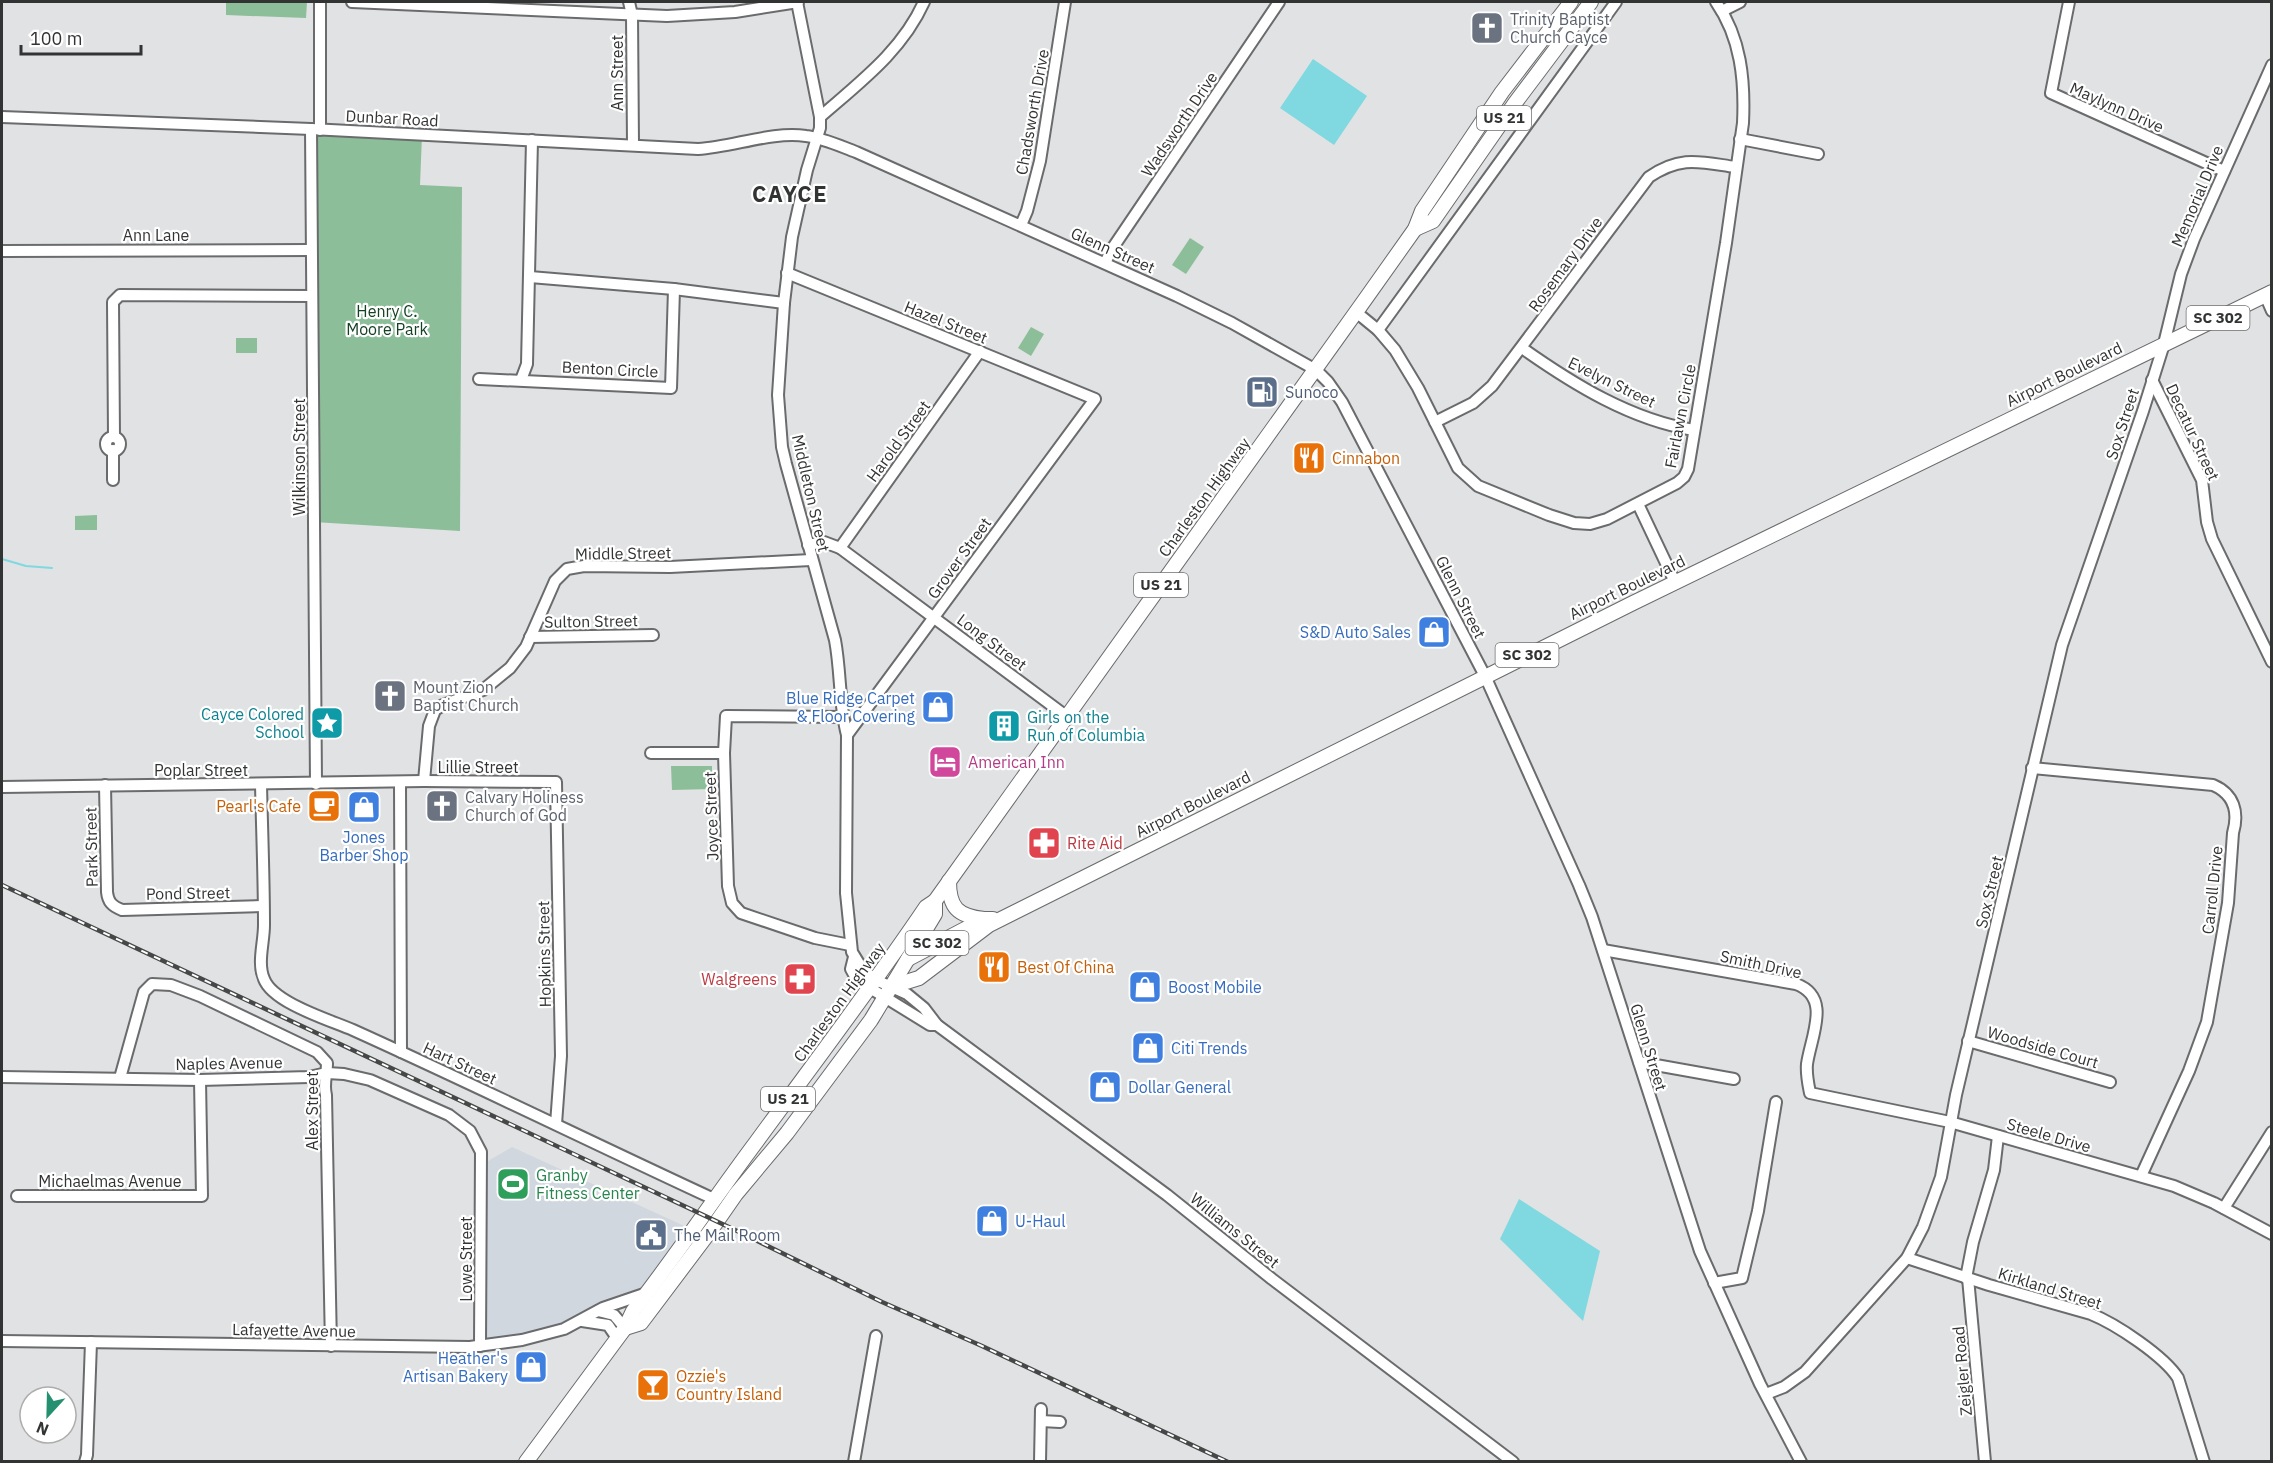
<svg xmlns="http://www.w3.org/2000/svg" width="2273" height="1463" font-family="'IBM Plex Sans',sans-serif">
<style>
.built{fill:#d1d7de}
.green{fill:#8cbe99}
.water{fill:#80d8e0}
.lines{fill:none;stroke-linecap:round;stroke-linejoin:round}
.stream{stroke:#80d8e0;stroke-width:2}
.minor-casing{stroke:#6a6b6d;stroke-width:14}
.major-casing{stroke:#6a6b6d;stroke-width:16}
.minor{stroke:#fff;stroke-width:10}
.major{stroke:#fff;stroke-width:14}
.rail-casing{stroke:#464747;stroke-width:4.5}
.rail{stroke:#fff;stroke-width:2;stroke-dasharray:7;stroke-linecap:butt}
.labels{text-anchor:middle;stroke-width:4.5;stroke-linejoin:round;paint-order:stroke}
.shield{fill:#fff;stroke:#707070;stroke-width:1.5}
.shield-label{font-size:15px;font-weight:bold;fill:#323333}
.worship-label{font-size:16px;fill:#5b616d;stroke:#fff;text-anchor:start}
.street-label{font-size:16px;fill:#323333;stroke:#fff}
.park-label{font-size:16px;fill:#154125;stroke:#fff}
.service-label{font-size:16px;fill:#4e5e75;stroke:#fff;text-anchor:start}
.food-label{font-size:16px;fill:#c56008;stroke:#fff;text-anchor:start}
.shop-label{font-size:16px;fill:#366cbe;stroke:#fff;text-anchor:start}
.culture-label{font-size:16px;fill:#0d838f;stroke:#fff;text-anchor:end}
.hotel-label{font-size:16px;fill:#b23c85;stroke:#fff;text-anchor:start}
.health-label{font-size:16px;fill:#be3a42;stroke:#fff;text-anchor:start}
.leisure-label{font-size:16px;fill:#27864d;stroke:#fff;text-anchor:start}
.district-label{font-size:22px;font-weight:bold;letter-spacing:1.5px;fill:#323333;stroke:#fff}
</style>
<rect width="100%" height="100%" fill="#e1e2e4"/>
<polygon class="built" points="512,1147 693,1230 647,1293 582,1321 480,1346 481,1165"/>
<g class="green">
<polygon points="226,2 307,2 306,18 226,15"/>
<polygon points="311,129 422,135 420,185 462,187 460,531 314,522"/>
<polygon points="1190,238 1204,247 1186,274 1172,265"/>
<polygon points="1031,327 1044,334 1031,356 1018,348"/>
<rect x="236" y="338" width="21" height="15"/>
<polygon points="97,515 97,530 75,530 75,516"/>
<polygon points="671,766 712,766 712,789 672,790"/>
</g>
<g class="water">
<polygon points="1313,59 1367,96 1334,145 1280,108"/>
<polygon points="1519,1199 1600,1251 1583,1321 1500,1239"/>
</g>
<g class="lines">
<polyline class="stream" points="2,559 26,566 52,568"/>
<defs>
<g id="minor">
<polyline points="320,2 320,130"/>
<polyline points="352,2 667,16 735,12 798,2"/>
<polyline points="629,2 632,15 633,145"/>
<path d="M797,2l23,115v11l-13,42 -15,67 -8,66 -6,92 4,52 4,17 49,176c6,32 4,65 12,95l-1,158 6,59 11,18 13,10 31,14 17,14 13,17 230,170 105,84 241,183"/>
<polyline points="2069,2 2051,93 2224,171"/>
<polyline points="1722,11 1740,2"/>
<path d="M2,117l309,12 387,20c35,-2 74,-18 108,-13 17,2 34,10 50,16l321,144 55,27 84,47 12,12 14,20 143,274 94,209 13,32 108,334 60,133 41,78"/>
<path d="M820,117c40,-35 82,-66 104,-115"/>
<polyline points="311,129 316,784"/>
<polyline points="1740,139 1818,154"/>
<polyline points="1021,225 1027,211 1040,161 1065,2"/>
<polyline points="2,251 311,250"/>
<polyline points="1105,263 1112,249 1279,2"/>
<polyline points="787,273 1095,399 847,735"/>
<polyline points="530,277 674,289 784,303"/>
<polyline points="2265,295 2272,311"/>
<path d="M1356,312l22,18 17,20 23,38 40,80 20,18 71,29 25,8 16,1 17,-5 70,-36 7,-6 4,-8 38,-226 17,-120c2,-43 -2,-85 -27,-121"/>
<polyline points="1378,330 1616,2"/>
<path d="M1522,348c51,36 109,72 172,82"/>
<polyline points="479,379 671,388 674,289"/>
<polyline points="521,380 527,364 532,140"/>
<polyline points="2152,380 2202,480 2207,522 2212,539 2272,662"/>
<path d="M1435,422l38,-19 19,-17 157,-209c32,-22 51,-15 86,-10"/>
<polyline points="114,437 113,302 120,295 312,296"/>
<circle cx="113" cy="444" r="7"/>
<polyline points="113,480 113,450"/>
<polyline points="1638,504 1675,582"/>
<polyline points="808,545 824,542 840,548 1066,716"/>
<polyline points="840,548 980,351"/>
<polyline points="530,637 653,635"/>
<polyline points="842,717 726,716 724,753 728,886 732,903 741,913 815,938 850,945"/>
<polyline points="651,753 724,753"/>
<path d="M2032,768l181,17c21,9 26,27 20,48l-5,70 -21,119 -18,49 -48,105"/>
<polyline points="424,781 429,726 435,710 443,705 483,690 510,668 526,647 555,581 567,569 584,566 670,567 811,560"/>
<polyline points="400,783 401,1052"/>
<path d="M261,784c1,47 3,94 3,141 0,18 -7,38 0,54 9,24 66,41 89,51 122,55 242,114 363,170"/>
<path d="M105,785l2,107c1,10 5,14 15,18l141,-4"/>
<polyline points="2,787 424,781 556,782 561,1056 556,1124"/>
<path d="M1603,950l193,34c36,13 15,52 11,80 -1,10 1,19 3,29l140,29 224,64 40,17 58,31"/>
<polyline points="854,957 851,969 857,980 930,1025 937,1025"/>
<polyline points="1968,1041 2110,1082"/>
<polyline points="1639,1062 1734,1079"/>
<polyline points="2,1077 200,1080 309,1077 327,1073 344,1074 370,1080 449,1115 470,1131 481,1152 480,1346"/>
<path d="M120,1078l24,-86 8,-8 19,1 29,11 117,56 10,11c0,12 -4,21 -1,32l5,251"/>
<polyline points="17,1196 202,1196 200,1080"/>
<polyline points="2224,1208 2272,1132"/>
<path d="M1907,1258l82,27 102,29c25,10 73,42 87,64l26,84"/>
<polyline points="1966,1278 1973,1242 1994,1170 1998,1136"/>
<polyline points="1968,1278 1985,1462"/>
<polyline points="1714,1283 1742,1278 1758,1211 1776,1102"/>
<polyline points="598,1311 614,1315 625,1328"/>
<polyline points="582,1321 608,1325 617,1338"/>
<polyline points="2,1341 470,1347 522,1340 564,1329 603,1308 647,1293"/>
<polyline points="1766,1394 1784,1387 1805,1372 1907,1258 1923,1227 1941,1177 1956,1095 2062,645 2143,411 2164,344 2181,274 2194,239 2272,65"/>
<polyline points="1041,1421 1060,1422"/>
<polyline points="85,1462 87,1455 91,1342"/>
<polyline points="854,1462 876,1336"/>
<polyline points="1040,1462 1041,1409"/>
</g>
<g id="major">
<polyline points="1415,229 1433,221 1515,103 1591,2"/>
<path d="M949,881c0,27 9,35 35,38"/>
<polyline points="908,959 984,919 993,919"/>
<polyline points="890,987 919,978 989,925 1633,603 2272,292"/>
<polyline points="625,1328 641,1323 711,1230 736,1194 787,1133 871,1020 935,914 935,901"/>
<path d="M526,1462l99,-134 8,-17c43,-55 82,-114 124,-170 57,-78 115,-154 169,-234l9,-6c159,-224 321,-447 480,-672l7,-18 80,-119 69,-90"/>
</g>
</defs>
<use href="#minor" class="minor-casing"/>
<use href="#major" class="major-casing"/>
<use href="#minor" class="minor"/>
<use href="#major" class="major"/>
<defs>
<polyline id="rail" points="2,885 733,1229 882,1302 982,1346 1228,1462"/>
</defs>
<use href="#rail" class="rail-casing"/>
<use href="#rail" class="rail"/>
</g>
<defs>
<symbol id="church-square" viewBox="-11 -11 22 22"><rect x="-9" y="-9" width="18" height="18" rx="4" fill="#6b7280" stroke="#fff"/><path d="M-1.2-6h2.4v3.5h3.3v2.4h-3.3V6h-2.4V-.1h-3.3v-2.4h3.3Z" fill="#fff"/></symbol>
<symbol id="fuel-square" viewBox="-11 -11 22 22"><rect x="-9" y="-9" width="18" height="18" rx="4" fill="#5c6f8a" stroke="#fff"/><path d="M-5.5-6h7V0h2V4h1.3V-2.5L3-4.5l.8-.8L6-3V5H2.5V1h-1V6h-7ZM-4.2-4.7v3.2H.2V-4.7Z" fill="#fff"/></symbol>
<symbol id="restaurant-square" viewBox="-11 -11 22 22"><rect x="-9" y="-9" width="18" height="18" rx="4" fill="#e8710a" stroke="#fff"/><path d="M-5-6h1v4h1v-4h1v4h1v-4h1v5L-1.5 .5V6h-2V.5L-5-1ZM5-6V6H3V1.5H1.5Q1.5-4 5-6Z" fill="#fff"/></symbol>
<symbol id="shop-square" viewBox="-11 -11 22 22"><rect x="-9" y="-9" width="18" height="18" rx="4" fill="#3f7fe0" stroke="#fff"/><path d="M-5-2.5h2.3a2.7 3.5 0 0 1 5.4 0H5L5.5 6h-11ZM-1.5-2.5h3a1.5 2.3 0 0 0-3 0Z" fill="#fff"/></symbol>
<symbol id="sight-square" viewBox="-11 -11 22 22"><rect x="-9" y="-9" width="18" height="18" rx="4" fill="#0f9aa8" stroke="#fff"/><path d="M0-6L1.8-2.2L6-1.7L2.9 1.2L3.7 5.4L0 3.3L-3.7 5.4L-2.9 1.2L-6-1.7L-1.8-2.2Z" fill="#fff"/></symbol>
<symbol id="building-square" viewBox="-11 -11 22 22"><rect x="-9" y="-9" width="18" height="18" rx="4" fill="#0f9aa8" stroke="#fff"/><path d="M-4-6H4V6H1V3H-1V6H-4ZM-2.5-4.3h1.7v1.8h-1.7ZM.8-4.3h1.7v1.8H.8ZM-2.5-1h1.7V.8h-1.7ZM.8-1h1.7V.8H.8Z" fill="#fff"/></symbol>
<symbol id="hotel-square" viewBox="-11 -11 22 22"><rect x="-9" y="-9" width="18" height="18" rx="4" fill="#d1479c" stroke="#fff"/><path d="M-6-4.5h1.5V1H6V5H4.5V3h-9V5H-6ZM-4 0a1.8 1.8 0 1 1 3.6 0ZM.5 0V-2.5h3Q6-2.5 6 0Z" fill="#fff"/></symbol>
<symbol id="cafe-square" viewBox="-11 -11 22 22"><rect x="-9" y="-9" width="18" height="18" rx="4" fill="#e8710a" stroke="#fff"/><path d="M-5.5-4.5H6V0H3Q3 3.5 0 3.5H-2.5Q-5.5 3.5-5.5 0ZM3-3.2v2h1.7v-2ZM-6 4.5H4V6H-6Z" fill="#fff"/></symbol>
<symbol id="pharmacy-square" viewBox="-11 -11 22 22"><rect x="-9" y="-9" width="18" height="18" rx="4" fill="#e0444e" stroke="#fff"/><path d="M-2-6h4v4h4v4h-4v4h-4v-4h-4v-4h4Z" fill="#fff"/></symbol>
<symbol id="stadium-square" viewBox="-11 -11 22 22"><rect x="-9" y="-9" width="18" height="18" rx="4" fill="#2e9e5b" stroke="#fff"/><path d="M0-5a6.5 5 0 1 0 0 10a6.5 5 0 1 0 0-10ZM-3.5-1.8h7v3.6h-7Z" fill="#fff"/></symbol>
<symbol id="civic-square" viewBox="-11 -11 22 22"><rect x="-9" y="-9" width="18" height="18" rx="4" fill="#5c6f8a" stroke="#fff"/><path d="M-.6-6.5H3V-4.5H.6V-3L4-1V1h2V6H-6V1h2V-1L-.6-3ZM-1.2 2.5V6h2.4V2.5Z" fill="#fff"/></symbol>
<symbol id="bar-square" viewBox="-11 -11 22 22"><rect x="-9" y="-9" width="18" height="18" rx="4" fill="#e8710a" stroke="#fff"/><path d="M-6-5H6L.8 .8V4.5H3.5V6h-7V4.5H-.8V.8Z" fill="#fff"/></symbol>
</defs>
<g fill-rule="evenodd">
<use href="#church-square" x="1468" y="9" width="38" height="38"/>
<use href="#fuel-square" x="1243" y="373" width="38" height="38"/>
<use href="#restaurant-square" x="1290" y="439" width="38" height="38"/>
<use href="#shop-square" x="1415" y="613" width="38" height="38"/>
<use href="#church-square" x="371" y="677" width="38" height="38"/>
<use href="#shop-square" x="919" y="688" width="38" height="38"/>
<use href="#sight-square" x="308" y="704" width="38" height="38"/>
<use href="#building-square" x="985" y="707" width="38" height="38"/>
<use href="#hotel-square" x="926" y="743" width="38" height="38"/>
<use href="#cafe-square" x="305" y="787" width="38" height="38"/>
<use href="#church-square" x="423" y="787" width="38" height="38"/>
<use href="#shop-square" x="345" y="788" width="38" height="38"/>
<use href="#pharmacy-square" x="1025" y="824" width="38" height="38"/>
<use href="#restaurant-square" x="975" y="948" width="38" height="38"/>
<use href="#pharmacy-square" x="781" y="960" width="38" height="38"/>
<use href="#shop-square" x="1126" y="968" width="38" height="38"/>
<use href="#shop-square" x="1129" y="1029" width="38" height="38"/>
<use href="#shop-square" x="1086" y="1068" width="38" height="38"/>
<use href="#stadium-square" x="494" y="1165" width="38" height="38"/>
<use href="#shop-square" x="973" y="1202" width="38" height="38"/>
<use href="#civic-square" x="632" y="1216" width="38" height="38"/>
<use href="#shop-square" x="512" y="1348" width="38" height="38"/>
<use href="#bar-square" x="634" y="1366" width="38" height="38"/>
</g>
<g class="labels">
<g class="shield">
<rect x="1477" y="106" width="54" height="24" rx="4.5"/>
<rect x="2186.5" y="306" width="63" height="24" rx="4.5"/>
<rect x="1134" y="573" width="54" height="24" rx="4.5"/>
<rect x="1495.5" y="643" width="63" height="24" rx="4.5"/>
<rect x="905.5" y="931" width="63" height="24" rx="4.5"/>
<rect x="761" y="1087" width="54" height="24" rx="4.5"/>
</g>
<g class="shield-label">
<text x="1504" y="123">US 21</text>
<text x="2218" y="323">SC 302</text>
<text x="1161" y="590">US 21</text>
<text x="1527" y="660">SC 302</text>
<text x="937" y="948">SC 302</text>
<text x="788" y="1104">US 21</text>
</g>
<g class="worship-label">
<text x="1510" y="25">Trinity Baptist<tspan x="1510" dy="18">Church Cayce</tspan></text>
<text x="413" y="693">Mount Zion<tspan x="413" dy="18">Baptist Church</tspan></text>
<text x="465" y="803">Calvary Holiness<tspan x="465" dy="18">Church of God</tspan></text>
</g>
<g class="street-label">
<text transform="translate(617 73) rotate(-90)" y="6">Ann Street</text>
<text transform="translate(2117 107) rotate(24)" y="6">Maylynn Drive</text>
<text transform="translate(1032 112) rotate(-80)" y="6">Chadsworth Drive</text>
<text transform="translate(392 118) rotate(3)" y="6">Dunbar Road</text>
<text transform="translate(1179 124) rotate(-56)" y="6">Wadsworth Drive</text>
<text transform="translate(2197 196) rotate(-67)" y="6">Memorial Drive</text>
<text x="156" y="241">Ann Lane</text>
<text transform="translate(1113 250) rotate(24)" y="6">Glenn Street</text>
<text transform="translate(1565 264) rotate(-54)" y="6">Rosemary Drive</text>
<text transform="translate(946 322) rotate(22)" y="6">Hazel Street</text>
<text transform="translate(610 369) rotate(3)" y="6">Benton Circle</text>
<text transform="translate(2064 374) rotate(-26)" y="6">Airport Boulevard</text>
<text transform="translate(1612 382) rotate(26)" y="6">Evelyn Street</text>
<text transform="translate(1680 416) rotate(-79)" y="6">Fairlawn Circle</text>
<text transform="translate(2122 424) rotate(-72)" y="6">Sox Street</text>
<text transform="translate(2193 432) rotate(65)" y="6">Decatur Street</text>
<text transform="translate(898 441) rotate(-54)" y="6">Harold Street</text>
<text transform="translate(299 457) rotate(-90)" y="6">Wilkinson Street</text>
<text transform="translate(811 493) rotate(77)" y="6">Middleton Street</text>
<text transform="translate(1204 497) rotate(-54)" y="6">Charleston Highway</text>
<text transform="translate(623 553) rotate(-1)" y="6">Middle Street</text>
<text transform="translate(959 558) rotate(-54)" y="6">Grover Street</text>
<text transform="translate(1627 587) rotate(-26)" y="6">Airport Boulevard</text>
<text transform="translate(1461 597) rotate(63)" y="6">Glenn Street</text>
<text transform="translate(591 621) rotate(-1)" y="6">Sulton Street</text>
<text transform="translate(992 642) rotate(37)" y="6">Long Street</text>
<text x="478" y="773">Lillie Street</text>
<text x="201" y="776">Poplar Street</text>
<text transform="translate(1193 804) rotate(-27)" y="6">Airport Boulevard</text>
<text transform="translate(711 816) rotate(-92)" y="6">Joyce Street</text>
<text transform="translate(91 847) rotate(-91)" y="6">Park Street</text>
<text transform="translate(2212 890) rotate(-84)" y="6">Carroll Drive</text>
<text transform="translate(1989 892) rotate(-77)" y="6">Sox Street</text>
<text transform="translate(188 893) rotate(-1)" y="6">Pond Street</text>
<text transform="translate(544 954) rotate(-91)" y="6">Hopkins Street</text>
<text transform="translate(1761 964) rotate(12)" y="6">Smith Drive</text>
<text transform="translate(839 1002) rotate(-54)" y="6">Charleston Highway</text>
<text transform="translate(1649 1047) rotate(73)" y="6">Glenn Street</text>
<text transform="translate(2043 1047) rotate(16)" y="6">Woodside Court</text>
<text transform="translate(229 1063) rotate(-1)" y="6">Naples Avenue</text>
<text transform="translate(460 1063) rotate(25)" y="6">Hart Street</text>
<text transform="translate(312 1111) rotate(-90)" y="6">Alex Street</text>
<text transform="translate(2049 1135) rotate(16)" y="6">Steele Drive</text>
<text x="110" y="1187">Michaelmas Avenue</text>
<text transform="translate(1235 1230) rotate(39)" y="6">Williams Street</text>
<text transform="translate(466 1259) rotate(-90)" y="6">Lowe Street</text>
<text transform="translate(2050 1288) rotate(17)" y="6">Kirkland Street</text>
<text transform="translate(294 1330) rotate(1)" y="6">Lafayette Avenue</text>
<text transform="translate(1962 1371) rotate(-95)" y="6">Zeigler Road</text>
</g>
<g class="park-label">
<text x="387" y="317">Henry C.<tspan x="387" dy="18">Moore Park</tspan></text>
</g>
<g class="service-label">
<text x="1285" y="398">Sunoco</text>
<text x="674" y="1241">The Mail Room</text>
</g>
<g class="food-label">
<text x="1332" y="464">Cinnabon</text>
<text x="301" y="812" text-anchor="end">Pearl's Cafe</text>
<text x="1017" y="973">Best Of China</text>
<text x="676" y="1382">Ozzie's<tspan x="676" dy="18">Country Island</tspan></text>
</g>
<g class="shop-label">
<text x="1411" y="638" text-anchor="end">S&amp;D Auto Sales</text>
<text x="915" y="704" text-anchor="end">Blue Ridge Carpet<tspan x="915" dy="18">&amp; Floor Covering</tspan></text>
<text x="364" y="843" text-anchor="middle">Jones<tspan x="364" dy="18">Barber Shop</tspan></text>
<text x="1168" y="993">Boost Mobile</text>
<text x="1171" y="1054">Citi Trends</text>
<text x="1128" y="1093">Dollar General</text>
<text x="1015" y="1227">U-Haul</text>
<text x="508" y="1364" text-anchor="end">Heather's<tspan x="508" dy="18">Artisan Bakery</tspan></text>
</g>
<g class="culture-label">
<text x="304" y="720">Cayce Colored<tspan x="304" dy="18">School</tspan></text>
<text x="1027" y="723" text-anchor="start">Girls on the<tspan x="1027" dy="18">Run of Columbia</tspan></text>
</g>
<g class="hotel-label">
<text x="968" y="768">American Inn</text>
</g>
<g class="health-label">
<text x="1067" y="849">Rite Aid</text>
<text x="777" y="985" text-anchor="end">Walgreens</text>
</g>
<g class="leisure-label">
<text x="536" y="1181">Granby<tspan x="536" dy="18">Fitness Center</tspan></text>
</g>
<g class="district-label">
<text x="790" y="202">CAYCE</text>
</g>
</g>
<rect width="2273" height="1463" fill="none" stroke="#323333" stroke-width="6"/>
<g transform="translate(48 1415) rotate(202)"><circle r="28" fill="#ffffff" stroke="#adadad" stroke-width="1.5"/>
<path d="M0-4.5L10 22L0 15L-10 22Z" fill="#25906f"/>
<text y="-9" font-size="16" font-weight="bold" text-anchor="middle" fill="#323333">N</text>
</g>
<path d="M21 45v9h120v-9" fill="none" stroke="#323333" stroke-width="3"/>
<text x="30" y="45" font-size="18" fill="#323333" stroke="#ffffff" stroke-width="4.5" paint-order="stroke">100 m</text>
</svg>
